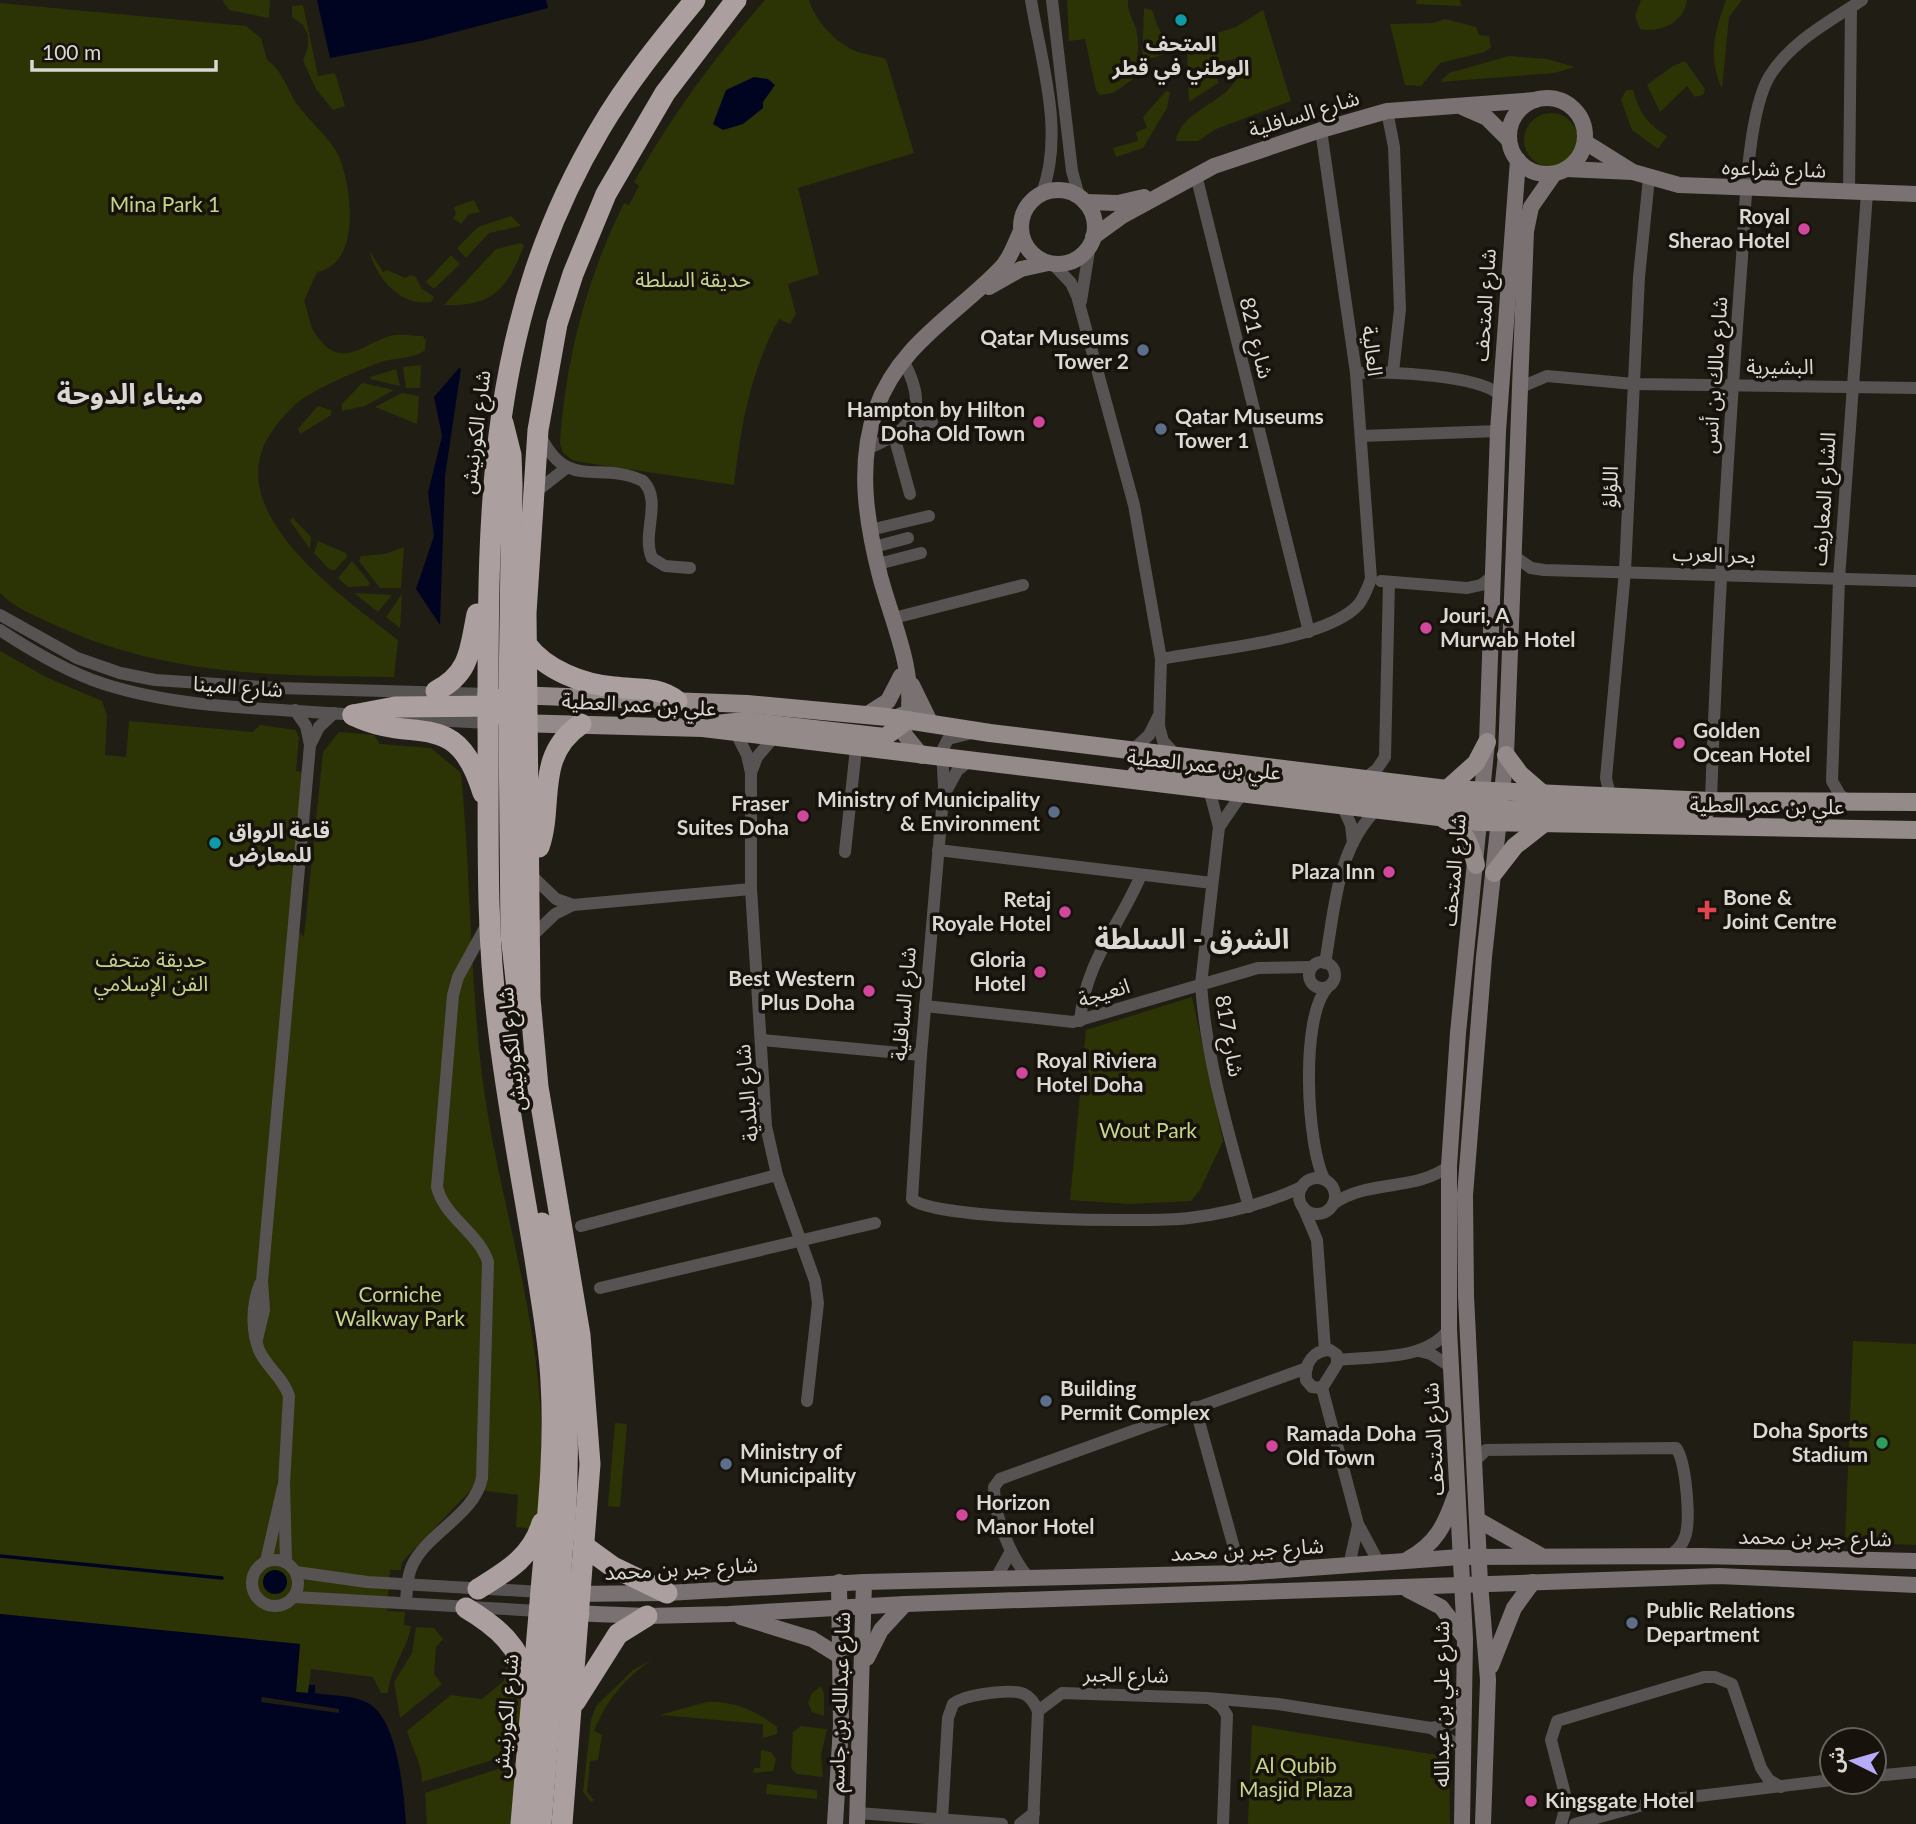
<svg xmlns="http://www.w3.org/2000/svg" width="1916" height="1824" font-family="Lato,'Noto Sans Arabic',sans-serif">
<style>
.green{fill:#2c3405}
.water{fill:#000421}
.pier{fill:#201d15}
.lines{fill:none;stroke-linecap:round;stroke-linejoin:round}
.stream{stroke:#000421;stroke-width:3.5}
.street{stroke:#585353;stroke-width:12}
.secondary{stroke:#7a7272;stroke-width:16}
.primary{stroke:#948a89;stroke-width:18}
.highway{stroke:#ac9f9f;stroke-width:21}
.culture-dot{fill:#0f9aa8;stroke:#17130c;stroke-width:2.5}
.hotel-dot{fill:#d1479c;stroke:#17130c;stroke-width:2.5}
.service-dot{fill:#5c6f8a;stroke:#17130c;stroke-width:2.5}
.health-dot{fill:#e0444e;stroke:#17130c;stroke-width:2.5}
.leisure-dot{fill:#2e9e5b;stroke:#17130c;stroke-width:2.5}
.labels{text-anchor:middle;stroke-width:7;stroke-linejoin:round;paint-order:stroke}
.poi-label{font-size:21px;font-weight:bold;fill:#dad8d3;stroke:#17130c;text-anchor:start}
.street-label{font-size:21px;fill:#dad8d3;stroke:#17130c}
.park-label{font-size:21px;fill:#c5d58a;stroke:#17130c}
.district-label{font-size:28px;font-weight:bold;fill:#dad8d3;stroke:#17130c}
</style>
<rect width="100%" height="100%" fill="#201d15"/>
<g class="green">
<polygon points="222,0 270,0 269,18 229,10"/>
<path d="M765,0h44c7,21 24,40 44,50 11,5 23,5 33,9l28,94 -116,35 21,86 -31,10 8,30 -6,10 -11,-5c-29,53 -38,107 -45,166l-160,-24 -11,-8 -3,-10c6,-85 26,-163 64,-240l5,2 10,-19 -5,-4c40,-69 78,-122 131,-182z"/>
<path d="M1067,0h61c-1,14 7,21 9,33 3,16 -1,32 -5,47l-19,13 -13,2 -4,-5 -11,-51 -16,2z"/>
<polygon points="1417,0 1460,0 1461,6 1415,4"/>
<path d="M1641,0h46c-3,23 -27,33 -47,29l-5,-13z"/>
<path d="M1726,0h16l-13,17 -7,72c-14,-33 -8,-56 4,-89z"/>
<path d="M0,3l246,23 15,12 6,22c15,10 20,29 30,44 13,19 34,33 43,55 12,32 21,105 -23,113l-13,29c4,9 5,22 10,31 28,44 52,7 81,3 9,-1 19,1 28,1l3,5 -1,9c-9,8 -29,8 -41,11 -26,9 -58,23 -82,38 -11,8 -21,20 -29,31 -59,80 73,169 125,210l-4,37c-118,-1 -229,-1 -339,-52 -18,-8 -42,-18 -55,-32z"/>
<polygon points="303,5 318,76 335,73 345,106 333,110 316,89 303,61 308,47 308,35 303,25 292,17 292,6"/>
<polygon points="1144,8 1152,10 1158,27 1172,51 1142,62"/>
<path d="M1263,10l28,91 -75,28 -18,12h-22c8,-39 64,-35 65,-83l-22,4 -1,21 -29,19 -2,-52 30,-17 19,-6z"/>
<polygon points="1445,19 1476,27 1479,35 1489,36 1491,47 1485,52 1440,63 1421,86 1405,85 1390,24 1433,23"/>
<polygon points="1509,56 1547,59 1575,67 1554,73 1440,82 1449,73"/>
<polygon points="1685,61 1705,89 1703,95 1695,97 1687,86 1660,112 1647,85 1673,66"/>
<path d="M1626,90h7c7,23 13,33 34,46l-9,13 -26,-19 -11,-30z"/>
<polygon points="1166,91 1170,92 1167,108 1143,148 1116,157 1113,148 1138,141 1136,132 1147,128 1143,117"/>
<circle cx="1551" cy="140" r="27"/>
<polygon points="474,200 480,212 469,214 461,224 453,218 456,214 454,207"/>
<polygon points="511,216 521,226 489,233 466,258 457,248 478,227"/>
<path d="M521,243l3,3c-17,42 -30,61 -80,59l52,-56z"/>
<path d="M369,250l14,22 4,-2 18,8 6,-3 5,2 5,11 13,9 -3,5c-30,5 -55,-24 -62,-52z"/>
<polygon points="451,255 460,264 434,289 426,282"/>
<polygon points="421,365 420,388 406,388 403,367"/>
<polygon points="396,369 400,386 370,379 370,377"/>
<polygon points="362,383 394,390 365,406 342,411 342,404"/>
<polygon points="402,393 419,396 417,424 375,407"/>
<polygon points="318,406 331,410 331,415 300,434 298,429"/>
<polygon points="292,517 311,537 310,549 290,521"/>
<polygon points="318,541 346,553 347,557 335,570 330,570 314,553"/>
<polygon points="404,547 401,588 380,588 359,561 361,556 385,554"/>
<polygon points="352,561 370,583 368,586 348,587 338,578"/>
<polygon points="354,593 392,595 378,612"/>
<polygon points="402,594 400,628 386,617"/>
<path d="M0,651l46,26 56,24 5,14 -2,40 21,2 3,-36 124,11 7,-7 36,5 3,8 -3,33 17,2 -15,158 6,6 19,-185 16,-20 35,3 6,9 51,4 30,25c9,95 9,190 19,285 14,135 66,265 61,403 -1,22 0,46 -7,68l-18,-2 2,-32 -46,-6 -70,73 -1,8h-11l-3,41 18,1 -1,13 7,1c-4,25 -21,42 -23,67h-7l-8,-16 -62,-8 -3,24 -12,-1 4,-48 -300,-30z"/>
<polygon points="1192,997 1223,1141 1200,1190 1191,1201 1129,1204 1070,1200 1086,1030"/>
<polygon points="1853,1341 1916,1344 1916,1545 1845,1542"/>
<polygon points="615,1423 627,1424 620,1507 608,1506"/>
<polygon points="416,1627 434,1628 443,1639 436,1647 434,1674 442,1684 400,1718 394,1682 412,1653"/>
<path d="M507,1653l15,27 -4,72 -96,30c0,-20 -10,-33 -15,-51l44,-36 31,4 22,-18z"/>
<path d="M654,1658c-28,19 -47,41 -60,73l8,4 -4,25 -8,1 -3,31 7,8 -3,2 -8,-10 8,-72 5,-14 37,-36z"/>
<polygon points="821,1686 824,1694 824,1716 812,1712 808,1703 812,1693"/>
<path d="M706,1702c26,-2 51,9 71,25v7l-14,4v-14l-103,-9z"/>
<polygon points="1252,1725 1449,1757 1450,1824 1248,1824"/>
<polygon points="801,1726 827,1729 821,1755 823,1777 797,1774 791,1768 793,1732"/>
<polygon points="761,1750 771,1752 776,1759 773,1771 753,1773 754,1768 760,1768"/>
<polygon points="516,1763 511,1824 427,1824 425,1793"/>
<polygon points="767,1784 817,1790 817,1799 766,1794"/>
</g>
<g class="water">
<polygon points="317,0 546,0 548,8 421,41 330,58"/>
<polygon points="754,77 768,79 775,85 763,102 763,108 743,124 723,130 713,124 726,90"/>
<polygon points="459,368 461,369 445,476 440,625 416,589 434,536 428,493 442,436 434,397"/>
<circle cx="275" cy="1582" r="12"/>
<path d="M0,1614l300,30 -4,48 12,1 1,-8h6v8c16,3 39,2 53,10 30,16 36,91 38,121h-406z"/>
</g>
<polygon class="pier" points="262,1697 339,1709 339,1713 261,1702"/>
<g class="lines">
<polyline class="stream" points="0,1556 222,1578"/>
<g class="street">
<path d="M1031,0c10,62 34,132 11,193"/>
<polyline points="1052,0 1072,171 1079,196"/>
<polyline points="1387,111 1394,147 1400,309 1393,372"/>
<polyline points="1196,175 1309,632"/>
<polyline points="1849,192 1851,8"/>
<polyline points="1053,264 1071,283 1077,296 1134,505 1161,659 1159,726 1163,741 1174,753"/>
<polyline points="1081,301 1090,245"/>
<path d="M1356,373c28,-2 129,2 144,23"/>
<polyline points="1521,387 1547,376 1634,384 1916,388"/>
<polyline points="909,424 932,422"/>
<polyline points="894,436 910,494"/>
<polyline points="1361,436 1498,431"/>
<path d="M541,437c27,55 59,23 102,44 20,20 -2,53 9,77l13,8 25,2"/>
<path d="M867,449c49,-21 62,-40 36,-89"/>
<polyline points="533,494 565,469"/>
<polyline points="870,530 929,516"/>
<polyline points="874,547 908,538"/>
<polyline points="1514,556 1531,568 1544,570 1916,581"/>
<polyline points="878,564 921,553"/>
<polyline points="1381,581 1467,588 1481,585 1493,576"/>
<polyline points="0,615 77,658 120,673 155,680 278,688 488,694"/>
<polyline points="894,618 1023,585"/>
<path d="M0,630c32,21 67,42 104,54 81,26 170,24 254,31"/>
<path d="M1161,659c48,-10 166,-18 198,-55 5,-7 9,-17 12,-25l-15,-206 -35,-243"/>
<polyline points="394,718 488,723"/>
<polyline points="736,733 747,755 751,773 751,889 766,1126 777,1175 815,1281 818,1303 807,1401"/>
<path d="M968,734l-20,5 -6,12 2,35 -23,269 -9,144c20,21 239,24 277,19 40,-5 76,-14 113,-31"/>
<polyline points="310,745 319,727 334,713"/>
<polyline points="1134,749 1149,735 1158,717"/>
<polyline points="751,773 757,757 774,737"/>
<polyline points="1366,778 1377,769 1385,757 1389,582"/>
<path d="M1209,789l10,38 -18,157c5,75 28,151 48,223"/>
<polyline points="946,791 957,771 970,760"/>
<polyline points="1610,796 1606,778 1625,571 1639,277 1649,178"/>
<path d="M1711,801c6,-177 17,-354 30,-530 4,-49 5,-154 28,-194 21,-35 60,-55 93,-77"/>
<polyline points="1849,801 1840,795 1832,781 1839,579 1867,193"/>
<polyline points="1341,803 1351,825 1353,843"/>
<polyline points="1219,827 1243,792"/>
<polyline points="938,850 1212,883"/>
<polyline points="845,852 856,748"/>
<polyline points="530,874 556,899 573,905"/>
<polyline points="530,938 555,914 573,905 751,889"/>
<circle cx="1322" cy="975" r="13"/>
<path d="M1325,963c10,-55 11,-114 53,-155"/>
<polyline points="925,1006 1073,1022 1258,968 1312,967"/>
<path d="M1080,1021c5,-59 39,-94 61,-146"/>
<polyline points="761,1040 921,1055"/>
<circle cx="1317" cy="1196" r="18"/>
<path d="M1324,1179c-17,-34 -24,-161 3,-191"/>
<path d="M1333,1204c35,-25 82,-12 116,-38"/>
<polyline points="1303,1207 1317,1240 1325,1350"/>
<polyline points="581,1226 777,1175"/>
<path d="M260,1284c-8,20 -9,46 -1,66 7,17 24,27 30,46l-5,88 2,78"/>
<polyline points="600,1288 875,1223"/>
<polyline points="257,1339 264,1310 262,1281 310,745 306,726 295,710"/>
<path d="M1330,1350l7,5v9l-15,24 -10,-1 -6,-7c-2,-16 7,-30 24,-30z"/>
<polyline points="1419,1351 1431,1354 1451,1367"/>
<path d="M1338,1360c35,-4 89,1 111,-31"/>
<polyline points="1322,1388 1358,1524 1379,1563"/>
<polyline points="1195,1407 1241,1573"/>
<path d="M1475,1461l11,-11 190,-2c10,13 15,73 9,89 -3,9 -9,15 -18,20"/>
<circle cx="275" cy="1583" r="23"/>
<polyline points="266,1561 283,1487"/>
<polyline points="1349,1566 1358,1525"/>
<polyline points="296,1572 367,1582 541,1592"/>
<path d="M1028,1577c-18,-21 -34,-61 -34,-90l6,-8 307,-111"/>
<polyline points="996,1578 1011,1551"/>
<polyline points="294,1597 539,1611"/>
<path d="M406,1603c1,-15 1,-30 9,-43 18,-30 60,-47 67,-82l6,-216c-9,-29 -44,-45 -51,-75l16,-192 5,-18 28,-51"/>
<polyline points="1211,1699 1221,1706 1227,1715 1223,1824"/>
<polyline points="1038,1711 1062,1693 1207,1698 1278,1704 1431,1728 1463,1748"/>
<polyline points="1431,1728 1449,1725 1465,1715"/>
<polyline points="1874,1776 1916,1772"/>
<polyline points="858,1813 1002,1824"/>
<path d="M942,1819l6,-101 5,-14c10,-9 58,-16 71,-10 7,3 11,10 14,17"/>
<polyline points="1020,1824 1034,1813"/>
<polyline points="1033,1824 1038,1711"/>
<polyline points="1561,1824 1567,1802 1551,1740 1557,1721 1704,1677 1715,1677 1732,1684 1761,1768 1769,1780 1781,1787"/>
<polyline points="1575,1824 1657,1801 1832,1780"/>
</g>
<g class="secondary">
<circle cx="1547" cy="136" r="38"/>
<polyline points="1464,108 1487,118 1509,140"/>
<polyline points="1585,142 1633,172 1679,185 1916,194"/>
<polyline points="1566,169 1633,172"/>
<circle cx="1058" cy="227" r="37"/>
<polyline points="1085,202 1118,203 1144,197"/>
<polyline points="1093,237 1122,216 1214,166 1321,130 1387,111 1535,100"/>
<polyline points="989,287 1021,269 1048,263"/>
<polyline points="912,685 931,724"/>
<polyline points="866,715 888,701 901,676"/>
<polyline points="901,715 905,735 922,756"/>
<path d="M908,720c7,-52 -15,-95 -28,-144 -14,-55 -23,-112 -4,-167 23,-65 81,-95 125,-141 10,-10 14,-25 20,-37"/>
<polyline points="1478,1520 1540,1555"/>
<path d="M1408,1559c28,-15 37,-34 47,-63"/>
<polyline points="1408,1590 1441,1607 1464,1637"/>
<polyline points="569,1594 667,1593 864,1582 1241,1573 1460,1557 1700,1556 1916,1561"/>
<polyline points="569,1613 647,1616 729,1614 905,1604 1719,1576 1916,1585"/>
<polyline points="741,1617 812,1639 841,1657"/>
<polyline points="867,1658 881,1630 905,1604"/>
<polyline points="1491,1666 1514,1608 1533,1582"/>
<polyline points="835,1824 841,1726 839,1582"/>
<polyline points="857,1824 864,1582"/>
<polyline points="1462,1824 1465,1639 1449,1329 1449,1166 1458,1033 1487,742 1498,431 1518,160"/>
<polyline points="1483,1824 1488,1680 1480,1583 1466,1296 1465,1195 1484,957 1506,755 1526,231 1531,207 1554,174"/>
</g>
<g class="primary">
<polyline points="515,695 747,704 887,717 990,733 1447,789 1711,801 1916,802"/>
<polyline points="515,723 703,728 1480,822 1916,830"/>
<polyline points="716,724 744,721 885,737 908,720"/>
<polyline points="1506,755 1520,774 1543,794"/>
<polyline points="1136,774 1159,771 1217,774 1481,808 1492,806 1503,792"/>
<polyline points="1447,789 1476,763 1487,742"/>
<polyline points="1485,817 1501,810 1707,810"/>
<path d="M1445,820c20,7 26,26 31,45"/>
<polyline points="1494,873 1515,846 1542,825"/>
</g>
<g class="highway">
<polyline points="503,423 511,455 512,484 509,695 520,716"/>
<path d="M527,645c19,25 55,39 87,42 23,3 44,-1 63,14"/>
<path d="M436,691c35,-18 34,-43 41,-77"/>
<polyline points="488,694 502,706 509,723 511,935 519,1007"/>
<path d="M353,715c63,31 103,-10 130,78"/>
<polyline points="353,715 395,707 501,706"/>
<path d="M539,847c15,-42 -5,-91 42,-123"/>
<path d="M542,1223c22,100 30,198 23,300 -2,33 -13,65 14,91"/>
<polyline points="584,1546 613,1567 667,1593"/>
<path d="M478,1589c29,-18 54,-32 64,-66"/>
<path d="M466,1608c32,19 53,38 63,74"/>
<polyline points="575,1702 618,1634 647,1616"/>
<path d="M521,1824c7,-82 14,-163 21,-245 6,-66 13,-132 9,-198 -2,-41 -10,-81 -16,-122 -13,-80 -29,-161 -38,-242 -12,-97 -8,-196 -9,-293 0,-215 -2,-403 112,-595 27,-46 61,-88 95,-129"/>
<polyline points="541,1824 559,1608 554,1598 544,1593"/>
<polyline points="562,1824 590,1464 580,1335 538,1087 530,998 526,613 538,430 557,324 573,274 606,194 665,93 736,0"/>
</g>
</g>
<g class="culture-dot">
<circle cx="1181" cy="20" r="7"/>
<circle cx="215" cy="843" r="7"/>
</g>
<g class="hotel-dot">
<circle cx="1804" cy="229" r="7"/>
<circle cx="1039" cy="422" r="7"/>
<circle cx="1426" cy="628" r="7"/>
<circle cx="1679" cy="743" r="7"/>
<circle cx="803" cy="816" r="7"/>
<circle cx="1389" cy="872" r="7"/>
<circle cx="1065" cy="912" r="7"/>
<circle cx="1040" cy="972" r="7"/>
<circle cx="869" cy="991" r="7"/>
<circle cx="1022" cy="1073" r="7"/>
<circle cx="1272" cy="1446" r="7"/>
<circle cx="962" cy="1515" r="7"/>
<circle cx="1531" cy="1801" r="7"/>
</g>
<g class="service-dot">
<circle cx="1143" cy="350" r="7"/>
<circle cx="1161" cy="429" r="7"/>
<circle cx="1054" cy="812" r="7"/>
<circle cx="1046" cy="1401" r="7"/>
<circle cx="726" cy="1464" r="7"/>
<circle cx="1632" cy="1623" r="7"/>
</g>
<path class="health-dot" d="M1703.5 899.5h7v7h7v7h-7v7h-7v-7h-7v-7h7z"/>
<circle class="leisure-dot" cx="1882" cy="1443" r="7"/>
<g class="labels">
<g class="poi-label">
<text x="1181" y="51" text-anchor="middle">المتحف<tspan x="1181" dy="24">الوطني في قطر</tspan></text>
<text x="1790" y="224" text-anchor="end">Royal<tspan x="1790" dy="24">Sherao Hotel</tspan></text>
<text x="1129" y="345" text-anchor="end">Qatar Museums<tspan x="1129" dy="24">Tower 2</tspan></text>
<text x="1025" y="417" text-anchor="end">Hampton by Hilton<tspan x="1025" dy="24">Doha Old Town</tspan></text>
<text x="1175" y="424">Qatar Museums<tspan x="1175" dy="24">Tower 1</tspan></text>
<text x="1440" y="623">Jouri, A<tspan x="1440" dy="24">Murwab Hotel</tspan></text>
<text x="1693" y="738">Golden<tspan x="1693" dy="24">Ocean Hotel</tspan></text>
<text x="1040" y="807" text-anchor="end">Ministry of Municipality<tspan x="1040" dy="24">&amp; Environment</tspan></text>
<text x="789" y="811" text-anchor="end">Fraser<tspan x="789" dy="24">Suites Doha</tspan></text>
<text x="229" y="838">قاعة الرواق<tspan x="229" dy="24">للمعارض</tspan></text>
<text x="1375" y="879" text-anchor="end">Plaza Inn</text>
<text x="1723" y="905">Bone &amp;<tspan x="1723" dy="24">Joint Centre</tspan></text>
<text x="1051" y="907" text-anchor="end">Retaj<tspan x="1051" dy="24">Royale Hotel</tspan></text>
<text x="1026" y="967" text-anchor="end">Gloria<tspan x="1026" dy="24">Hotel</tspan></text>
<text x="855" y="986" text-anchor="end">Best Western<tspan x="855" dy="24">Plus Doha</tspan></text>
<text x="1036" y="1068">Royal Riviera<tspan x="1036" dy="24">Hotel Doha</tspan></text>
<text x="1060" y="1396">Building<tspan x="1060" dy="24">Permit Complex</tspan></text>
<text x="1868" y="1438" text-anchor="end">Doha Sports<tspan x="1868" dy="24">Stadium</tspan></text>
<text x="1286" y="1441">Ramada Doha<tspan x="1286" dy="24">Old Town</tspan></text>
<text x="740" y="1459">Ministry of<tspan x="740" dy="24">Municipality</tspan></text>
<text x="976" y="1510">Horizon<tspan x="976" dy="24">Manor Hotel</tspan></text>
<text x="1646" y="1618">Public Relations<tspan x="1646" dy="24">Department</tspan></text>
<text x="1545" y="1808">Kingsgate Hotel</text>
</g>
<g class="street-label">
<text transform="translate(1304 114) rotate(-17)" y="7">شارع السافلية</text>
<text transform="translate(1774 169) rotate(2)" y="7">شارع شراعوه</text>
<text transform="translate(1485 305) rotate(-86)" y="7">شارع المتحف</text>
<text transform="translate(1256 338) rotate(76)" y="7">شارع 821</text>
<text transform="translate(1372 351) rotate(83)" y="7">العالية</text>
<text x="1780" y="374">البشيرية</text>
<text transform="translate(1715 375) rotate(-86)" y="7">شارع مالك بن أنس</text>
<text transform="translate(476 432) rotate(-83)" y="7">شارع الكورنيش</text>
<text transform="translate(1610 487) rotate(-87)" y="7">اللؤلؤ</text>
<text transform="translate(1824 499) rotate(-86)" y="7">الشارع المعاريف</text>
<text transform="translate(1714 555) rotate(2)" y="7">بحر العرب</text>
<text transform="translate(238 687) rotate(4)" y="7">شارع المينا</text>
<text transform="translate(639 705) rotate(3)" y="7">علي بن عمر العطية</text>
<text transform="translate(1204 765) rotate(6)" y="7">علي بن عمر العطية</text>
<text transform="translate(1767 806) rotate(1)" y="7">علي بن عمر العطية</text>
<text transform="translate(1454 870) rotate(-85)" y="7">شارع المتحف</text>
<text transform="translate(1104 993) rotate(-17)" y="7">انعيجة</text>
<text transform="translate(904 1004) rotate(-85)" y="7">شارع السافلية</text>
<text transform="translate(1229 1036) rotate(80)" y="7">شارع 817</text>
<text transform="translate(512 1049) rotate(-96)" y="7">شارع الكورنيش</text>
<text transform="translate(747 1093) rotate(-95)" y="7">شارع البلدية</text>
<text transform="translate(1434 1439) rotate(-93)" y="7">شارع المتحف</text>
<text transform="translate(1815 1538) rotate(1)" y="7">شارع جبر بن محمد</text>
<text transform="translate(1247 1550) rotate(-3)" y="7">شارع جبر بن محمد</text>
<text transform="translate(681 1569) rotate(-3)" y="7">شارع جبر بن محمد</text>
<text transform="translate(1126 1675) rotate(1)" y="7">شارع الجبر</text>
<text transform="translate(840 1702) rotate(-88)" y="7">شارع عبدالله بن جاسم</text>
<text transform="translate(1442 1704) rotate(-90)" y="7">شارع علي بن عبدالله</text>
<text transform="translate(506 1716) rotate(-85)" y="7">شارع الكورنيش</text>
</g>
<g class="park-label">
<text x="165" y="212">Mina Park 1</text>
<text x="693" y="287">حديقة السلطة</text>
<text x="151" y="967">حديقة متحف<tspan x="151" dy="24">الفن الإسلامي</tspan></text>
<text x="1148" y="1138">Wout Park</text>
<text x="400" y="1302">Corniche<tspan x="400" dy="24">Walkway Park</tspan></text>
<text x="1296" y="1773">Al Qubib<tspan x="1296" dy="24">Masjid Plaza</tspan></text>
</g>
<g class="district-label">
<text x="130" y="404">ميناء الدوحة</text>
<text x="1192" y="949">الشرق - السلطة</text>
</g>
</g>
<g transform="translate(1853 1761) rotate(275)"><circle r="33" fill="#17130c" stroke="#65625c" stroke-width="2"/>
<path d="M0-5L12 26L0 18L-12 26Z" fill="#b6acf8"/>
<text y="-10" font-size="19" font-weight="bold" text-anchor="middle" fill="#dad8d3">ش</text>
</g>
<path d="M32 60v10h184v-10" fill="none" stroke="#dad8d3" stroke-width="3.5"/>
<text x="42" y="60" font-size="21" fill="#dad8d3" stroke="#17130c" stroke-width="5" paint-order="stroke">100 m</text>
</svg>
